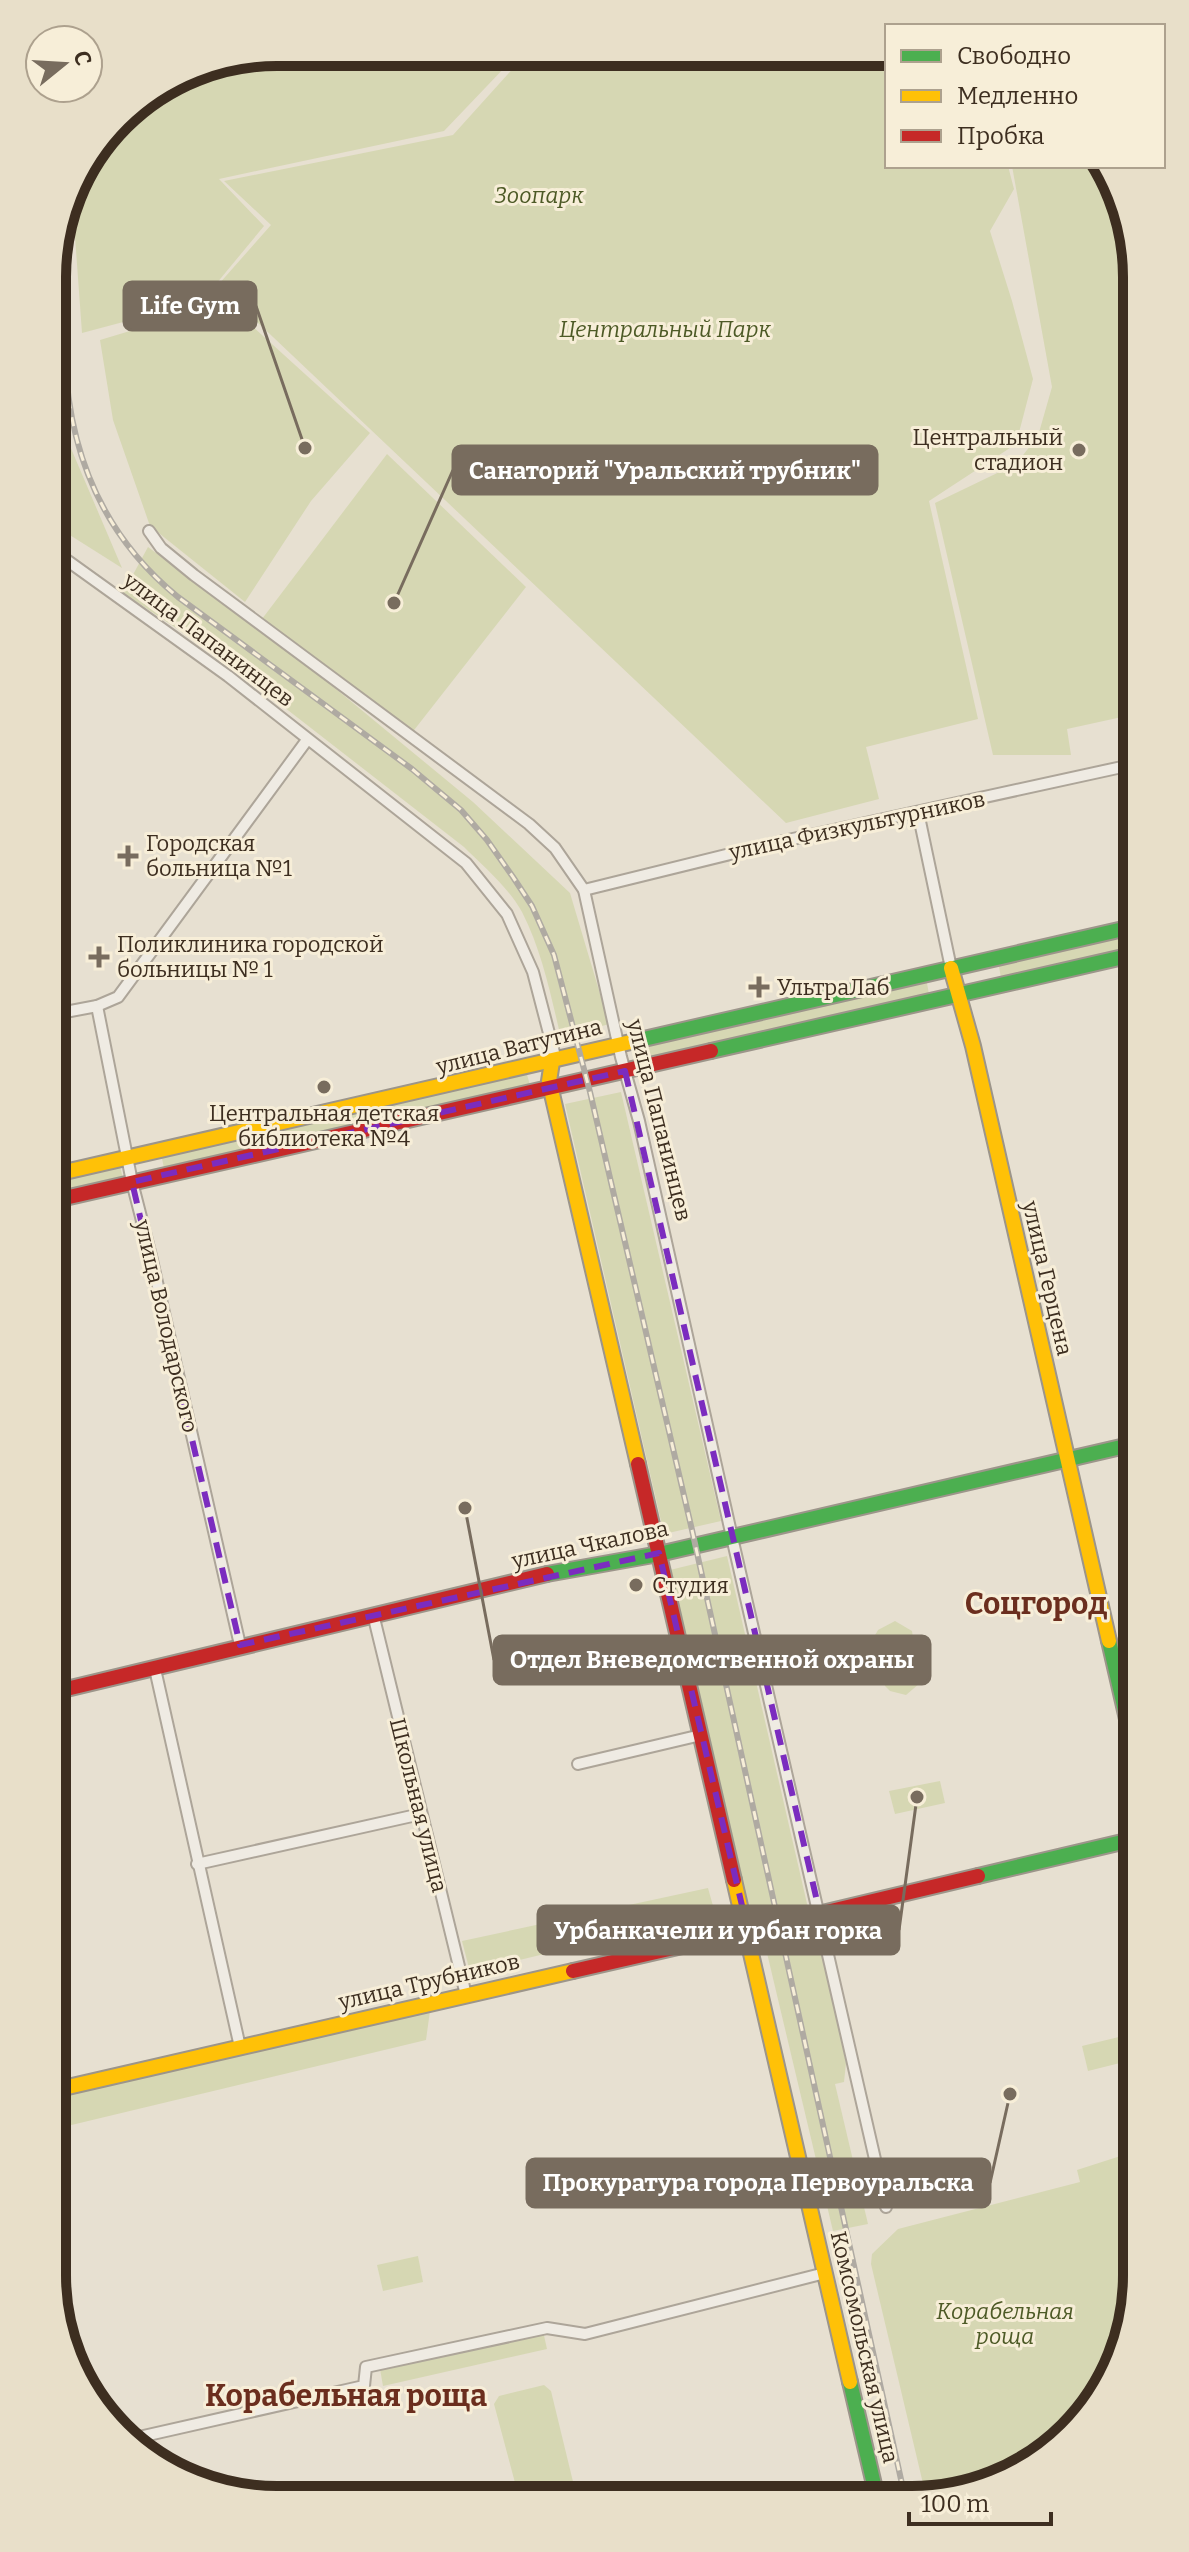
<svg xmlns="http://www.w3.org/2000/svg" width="1189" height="2552" font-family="Bitter,serif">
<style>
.green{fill:#d6d7b3}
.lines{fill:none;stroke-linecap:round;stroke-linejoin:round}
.street-casing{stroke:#ada599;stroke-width:14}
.fast-casing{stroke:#9c958a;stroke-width:18}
.slow-casing{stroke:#9c958a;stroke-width:18}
.jam-casing{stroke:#9c958a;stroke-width:18}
.street{stroke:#efebe3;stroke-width:10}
.fast{stroke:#4caf50;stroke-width:14}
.slow{stroke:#ffc107;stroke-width:14}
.jam{stroke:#c62828;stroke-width:14}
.rail-casing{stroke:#afaaa2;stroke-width:6}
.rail{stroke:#f7eed8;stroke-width:3;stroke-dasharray:9;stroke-linecap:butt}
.marked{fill:none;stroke:#7b2cbf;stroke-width:6;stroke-dasharray:16 10;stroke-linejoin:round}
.poi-dot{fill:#786c5e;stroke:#f7eed8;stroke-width:3}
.labels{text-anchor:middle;stroke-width:6;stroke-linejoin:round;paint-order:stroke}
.park-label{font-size:22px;font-style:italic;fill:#4d5a26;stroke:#f7eed8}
.poi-label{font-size:22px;fill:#3d2e20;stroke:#f7eed8;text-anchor:start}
.street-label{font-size:22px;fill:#3d2e20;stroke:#f7eed8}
.district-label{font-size:30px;font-weight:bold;fill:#6b2e1e;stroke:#f7eed8}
.rim{fill:none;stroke:#3d2e20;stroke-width:10}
.leader{fill:none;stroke:#786c5e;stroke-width:3}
.callout-dot{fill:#786c5e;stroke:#f7eed8;stroke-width:3}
.callout{fill:#786c5e;stroke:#786c5e;stroke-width:3}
.callout-label{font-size:24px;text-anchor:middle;font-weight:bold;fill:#fff}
</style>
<rect width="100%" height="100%" fill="#e7e0d1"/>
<g class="green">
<polygon points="277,52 506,53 508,64 444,131 219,179 264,226 202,301 82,333 73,209 70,199 75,178 128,108 192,69"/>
<polygon points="514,53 887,56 887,166 1008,166 1014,189 990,231 1012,301 1033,379 1016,444 929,501 978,719 866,747 879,799 786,823 218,285 271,225 224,181 453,135 516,65"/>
<polygon points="1012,166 1096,166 1129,219 1131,715 1067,729 1071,755 993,755 935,503 1016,464 1038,436 1052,387"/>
<polygon points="218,295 370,433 311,501 245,602 150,526 113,420 100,340 203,309"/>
<polygon points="53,375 64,432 122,568 65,532 53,519"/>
<polygon points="387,454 526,587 411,734 262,619"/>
<path d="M148,547l171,128 154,127 97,91 39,131 -48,14c-10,-42 -19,-87 -39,-126 -14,-25 -38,-45 -58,-65l-247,-192 -94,-62z"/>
<polygon points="1132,931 1132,948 1001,978 998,961"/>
<polygon points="926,978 929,994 640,1061 637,1045"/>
<polygon points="526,1071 530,1085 164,1168 161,1154"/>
<polygon points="621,1092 721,1521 664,1534 565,1104"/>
<polygon points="120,1166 123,1179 56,1195 56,1180"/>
<polygon points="727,1556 808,1908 752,1921 670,1570"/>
<polygon points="895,1621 912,1631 920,1683 906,1695 890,1691 885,1686 874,1637 878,1630"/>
<polygon points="940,1781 945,1803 895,1814 889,1791"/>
<polygon points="708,1888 715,1913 470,1972 462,1941"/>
<polygon points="820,1942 846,2063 844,2082 835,2084 868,2224 833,2231 767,1953"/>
<polygon points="430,2011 426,2040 59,2128 59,2097"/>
<polygon points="1135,2033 1136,2059 1088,2071 1082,2046"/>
<polygon points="1136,2151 1136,2290 1120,2361 1081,2423 970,2492 925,2492 871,2264 872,2254 898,2229 1080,2182 1077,2170"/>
<polygon points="418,2256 423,2282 383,2291 377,2265"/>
<polygon points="543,2331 547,2349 383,2386 380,2369"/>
<polygon points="544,2385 551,2391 576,2494 518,2494 494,2404 499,2396"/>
</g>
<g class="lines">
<defs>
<g id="street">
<polyline points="149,531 161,548 194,575 529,824 555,848 584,890 621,1057 639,1121 734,1546 886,2207"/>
<polyline points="54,551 228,676 466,863 507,914 533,972 556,1060"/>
<polyline points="918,812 951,968"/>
<polyline points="584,890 779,842 1131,765"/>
<polyline points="97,1006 132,1182 151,1256 240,1645"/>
<polyline points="55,1014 97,1006 118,997 307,740"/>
<polyline points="373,1614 466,1995"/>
<polyline points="155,1669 240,2047"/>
<polyline points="578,1764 701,1735"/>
<polyline points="197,1864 421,1814"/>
<polyline points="126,2440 364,2386 366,2367 547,2328 585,2334 825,2273"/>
</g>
<g id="fast">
<polyline points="635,1041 1132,927"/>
<polyline points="711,1051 1132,955"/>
<polyline points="547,1574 659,1554 1134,1444"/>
<polyline points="1109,1641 1135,1754"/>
<polyline points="978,1876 1135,1839"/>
<polyline points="850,2382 876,2493"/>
</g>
<g id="slow">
<polyline points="951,968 973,1046 1109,1641"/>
<polyline points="552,1062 549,1081 638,1464"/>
<polyline points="56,1174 635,1041"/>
<polyline points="734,1880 850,2382"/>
<polyline points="59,2089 573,1971"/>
</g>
<g id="jam">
<polyline points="56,1200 711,1051"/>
<polyline points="638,1464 734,1880"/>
<polyline points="58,1691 547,1574"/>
<polyline points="573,1971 748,1931 777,1920 797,1919 978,1876"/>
</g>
</defs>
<use href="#street" class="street-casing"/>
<use href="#fast" class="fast-casing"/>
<use href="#slow" class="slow-casing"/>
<use href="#jam" class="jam-casing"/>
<use href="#street" class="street"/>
<use href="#fast" class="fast"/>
<use href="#slow" class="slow"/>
<use href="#jam" class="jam"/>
<defs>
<path id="rail" d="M59,238c7,38 5,78 6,116 3,97 37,181 113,243l234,172 49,41 26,30 26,37 19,29 22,49 36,137 102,438 212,963"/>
</defs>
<use href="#rail" class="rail-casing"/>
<use href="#rail" class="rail"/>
</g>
<path class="marked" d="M625,1071l195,843 -72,17 -89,-378 -419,92 -108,-463z"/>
<g class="poi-dot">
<circle cx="1079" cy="450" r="8"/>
<path d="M124 844h8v8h8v8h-8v8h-8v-8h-8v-8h8z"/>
<path d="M95 945h8v8h8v8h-8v8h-8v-8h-8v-8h8z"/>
<path d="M755 975h8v8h8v8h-8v8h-8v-8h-8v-8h8z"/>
<circle cx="324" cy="1087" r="8"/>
<circle cx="636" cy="1585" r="8"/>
</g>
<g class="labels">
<g class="park-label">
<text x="539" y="203">Зоопарк</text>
<text x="665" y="337">Центральный Парк</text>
<text x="1005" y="2319">Корабельная<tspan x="1005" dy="25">роща</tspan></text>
</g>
<g class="poi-label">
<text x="1063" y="445" text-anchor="end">Центральный<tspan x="1063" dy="25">стадион</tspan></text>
<text x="146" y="851">Городская<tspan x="146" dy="25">больница №1</tspan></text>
<text x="117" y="952">Поликлиника городской<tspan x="117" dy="25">больницы № 1</tspan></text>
<text x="777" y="995">УльтраЛаб</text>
<text x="324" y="1121" text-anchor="middle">Центральная детская<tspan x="324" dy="25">библиотека №4</tspan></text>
<text x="652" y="1593">Студия</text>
</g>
<g class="street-label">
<text transform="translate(209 639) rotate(37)" y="8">улица Папанинцев</text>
<text transform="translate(857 825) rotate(-12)" y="8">улица Физкультурников</text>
<text transform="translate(519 1046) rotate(-14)" y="8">улица Ватутина</text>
<text transform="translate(660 1120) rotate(76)" y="8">улица Папанинцев</text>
<text transform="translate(1048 1278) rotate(77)" y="8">улица Герцена</text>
<text transform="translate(167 1326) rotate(77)" y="8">улица Володарского</text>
<text transform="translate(590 1544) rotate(-12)" y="8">улица Чкалова</text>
<text transform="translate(419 1805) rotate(76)" y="8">Школьная улица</text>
<text transform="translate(429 1981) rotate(-13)" y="8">улица Трубников</text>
<text transform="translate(865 2347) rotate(77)" y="8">Комсомольская улица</text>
</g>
<g class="district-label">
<text x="1036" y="1614">Соцгород</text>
<text x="346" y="2406">Корабельная роща</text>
</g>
</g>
<path d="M0 0H1189V2552H0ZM277 66H912A211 211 0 0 1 1123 277V2275A211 211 0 0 1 912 2486H277A211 211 0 0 1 66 2275V277A211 211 0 0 1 277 66Z" fill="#e8dfc9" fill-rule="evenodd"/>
<path class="rim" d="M277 66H912A211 211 0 0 1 1123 277V2275A211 211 0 0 1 912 2486H277A211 211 0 0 1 66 2275V277A211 211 0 0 1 277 66Z"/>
<path class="leader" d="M305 448L256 306M394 603L453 470M465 1508L494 1660M917 1797L899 1930M1010 2094L990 2183"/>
<g class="callout-dot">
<circle cx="305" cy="448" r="8"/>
<circle cx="394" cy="603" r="8"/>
<circle cx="465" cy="1508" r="8"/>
<circle cx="917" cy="1797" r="8"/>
<circle cx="1010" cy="2094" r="8"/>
</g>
<g class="callout">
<rect x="124" y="282" width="132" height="48" rx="8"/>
<rect x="453" y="446" width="424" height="48" rx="8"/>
<rect x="494" y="1636" width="436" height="48" rx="8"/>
<rect x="538" y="1906" width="361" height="48" rx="8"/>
<rect x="527" y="2159" width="463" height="48" rx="8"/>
</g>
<g class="callout-label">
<text x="190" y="314">Life Gym</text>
<text x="665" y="479">Санаторий "Уральский трубник"</text>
<text x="712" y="1668">Отдел Вневедомственной охраны</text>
<text x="718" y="1939">Урбанкачели и урбан горка</text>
<text x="758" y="2191">Прокуратура города Первоуральска</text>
</g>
<rect x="885" y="24" width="280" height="144" fill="#f7eed8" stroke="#ada18e" stroke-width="2"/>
<rect x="901" y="50" width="40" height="12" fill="#4caf50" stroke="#ada18e" stroke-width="2"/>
<text x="957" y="64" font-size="24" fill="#3d2e20">Свободно</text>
<rect x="901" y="90" width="40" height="12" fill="#ffc107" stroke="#ada18e" stroke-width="2"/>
<text x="957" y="104" font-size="24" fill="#3d2e20">Медленно</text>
<rect x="901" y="130" width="40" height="12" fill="#c62828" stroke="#ada18e" stroke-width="2"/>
<text x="957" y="144" font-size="24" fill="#3d2e20">Пробка</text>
<g transform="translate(64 64) rotate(72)"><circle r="38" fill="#f7eed8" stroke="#ada18e" stroke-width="2"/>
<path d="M0-6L14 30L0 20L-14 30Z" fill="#786c5e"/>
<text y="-12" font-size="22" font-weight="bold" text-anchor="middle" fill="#3d2e20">С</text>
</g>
<path d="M909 2512v12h142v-12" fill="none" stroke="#3d2e20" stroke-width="4"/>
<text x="921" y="2512" font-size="24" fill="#3d2e20" stroke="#f7eed8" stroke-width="6" paint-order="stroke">100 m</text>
</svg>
